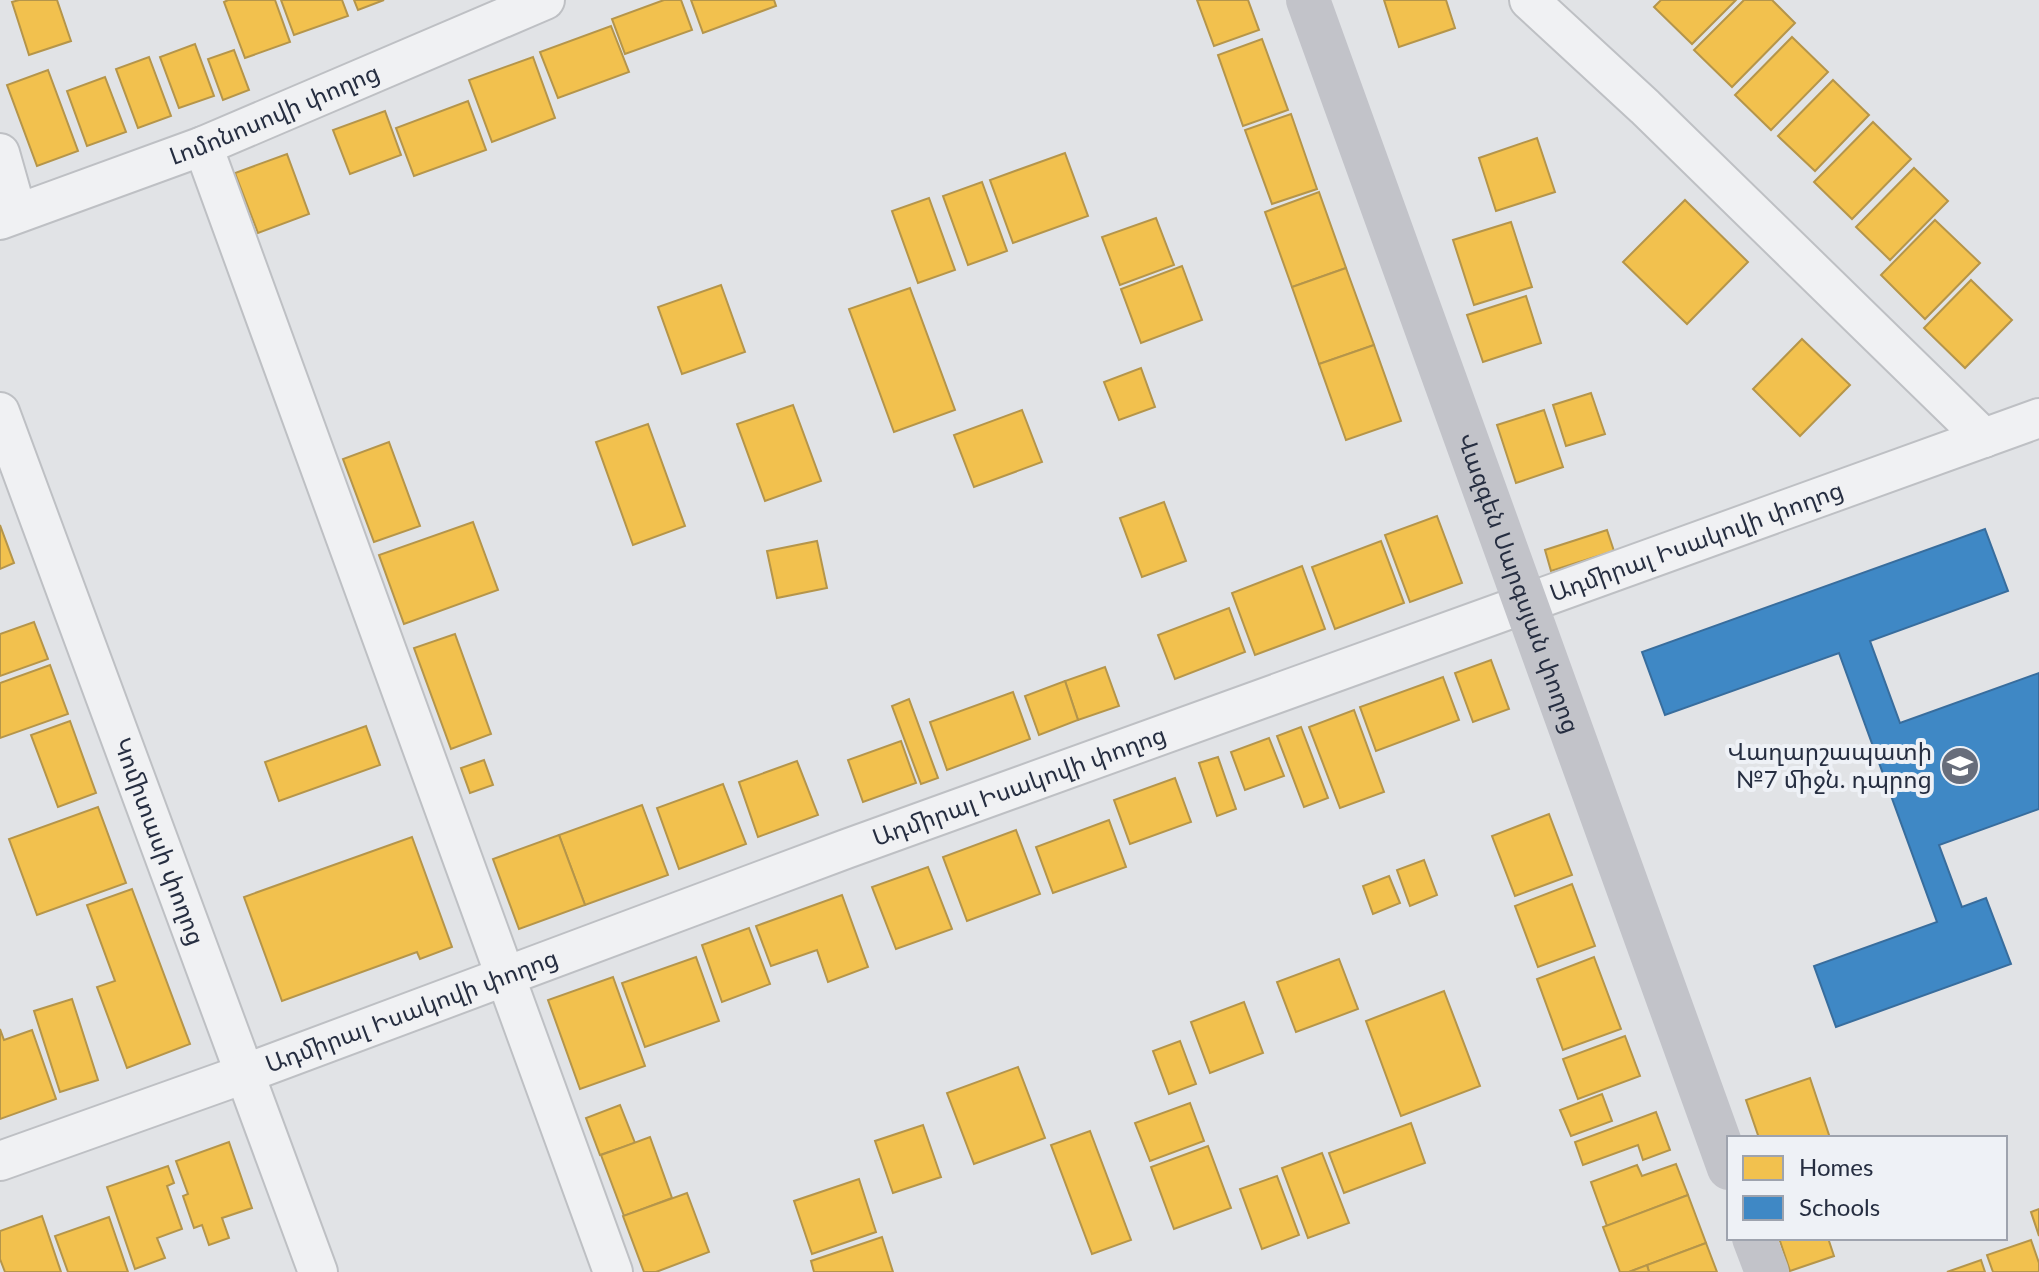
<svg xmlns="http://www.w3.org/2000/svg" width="2039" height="1272" font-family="Lato,'Noto Sans Armenian',sans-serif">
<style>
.homes{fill:#f2c14e;stroke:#b5954a;stroke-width:2}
.schools{fill:#3f88c5;stroke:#386d9d;stroke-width:2}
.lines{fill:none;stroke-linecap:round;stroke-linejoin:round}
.street-casing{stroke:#bec0c4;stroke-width:42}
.street{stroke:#f0f1f3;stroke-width:38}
.secondary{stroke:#c2c3c9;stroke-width:44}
.labels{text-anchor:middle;stroke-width:8;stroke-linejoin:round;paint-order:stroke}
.street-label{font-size:24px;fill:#262e41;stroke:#eef1f6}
.poi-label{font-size:24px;fill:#262e41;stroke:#eef1f6;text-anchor:end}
</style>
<rect width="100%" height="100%" fill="#e1e3e6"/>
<g class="homes">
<polygon points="19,0 57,0 71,41 29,55 12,2"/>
<polygon points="228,0 275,0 290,42 245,58 224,2"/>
<polygon points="281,0 342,0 348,16 294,35"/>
<polygon points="354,0 384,0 358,10"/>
<polygon points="664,0 681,0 692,30 625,54 612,19"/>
<polygon points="691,0 774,0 776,6 703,33"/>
<polygon points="1197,0 1248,0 1259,30 1214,46"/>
<polygon points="1384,0 1446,0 1455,28 1399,47"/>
<polygon points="1661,0 1736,0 1692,44 1654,7"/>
<polygon points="1744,0 1772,0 1795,23 1732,87 1694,50"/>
<polygon points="611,26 629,72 558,98 540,52"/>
<polygon points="1792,37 1828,72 1771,130 1735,95"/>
<polygon points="1262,39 1288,110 1243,126 1218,55"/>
<polygon points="195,44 214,96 179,108 160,57"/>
<polygon points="234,50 249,90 223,100 208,59"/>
<polygon points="149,57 171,116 138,128 116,69"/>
<polygon points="533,57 555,118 492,142 469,80"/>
<polygon points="48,70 78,151 37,166 7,85"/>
<polygon points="105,77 126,132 87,146 67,91"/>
<polygon points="1833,80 1869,115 1815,171 1778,136"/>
<polygon points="468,101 486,150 414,176 396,128"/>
<polygon points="385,111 401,155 350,174 333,130"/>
<polygon points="1291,114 1317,189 1272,204 1245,130"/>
<polygon points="1873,122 1911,159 1852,219 1814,182"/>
<polygon points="1537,138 1555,192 1496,211 1479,158"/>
<polygon points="1065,153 1088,216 1013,243 990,180"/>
<polygon points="287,154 309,214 258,233 235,173"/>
<polygon points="1914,168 1948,201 1890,260 1856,227"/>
<polygon points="982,182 1007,251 968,265 943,196"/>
<polygon points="1319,192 1346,268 1292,287 1265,212"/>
<polygon points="929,198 955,270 918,283 892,211"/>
<polygon points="1685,200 1748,262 1687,324 1623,262"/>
<polygon points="1156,218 1174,265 1120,285 1102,237"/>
<polygon points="1935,220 1980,263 1925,319 1881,275"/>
<polygon points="1511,222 1532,287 1474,305 1453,240"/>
<polygon points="1182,266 1202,320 1141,343 1121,289"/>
<polygon points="1346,268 1374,345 1319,364 1292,287"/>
<polygon points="1971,280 2012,320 1965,368 1924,328"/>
<polygon points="721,285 745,352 682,374 658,307"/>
<polygon points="910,288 955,410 894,432 849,309"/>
<polygon points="1526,296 1541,343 1483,362 1467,315"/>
<polygon points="1802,339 1850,385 1800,436 1753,389"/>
<polygon points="1374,345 1401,421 1346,440 1319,364"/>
<polygon points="1141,368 1155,407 1119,420 1104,382"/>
<polygon points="1591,393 1605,434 1566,446 1553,405"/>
<polygon points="793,405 821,481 765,501 737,424"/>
<polygon points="1022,410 1042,462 974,487 954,435"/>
<polygon points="1544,410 1563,467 1516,483 1497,425"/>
<polygon points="648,424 685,526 633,545 596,442"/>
<polygon points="389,442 420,526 374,542 343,459"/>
<polygon points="1164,502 1186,561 1142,577 1120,518"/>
<polygon points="1437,516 1462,583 1410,602 1385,535"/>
<polygon points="473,522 498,590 404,624 379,555"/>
<polygon points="0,525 14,563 0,569"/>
<polygon points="1607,530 1614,551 1551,571 1545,550"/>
<polygon points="817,541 827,588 777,598 767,551"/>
<polygon points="1381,541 1404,603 1335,629 1312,567"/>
<polygon points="1302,566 1325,629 1255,655 1232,593"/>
<polygon points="1229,608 1245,652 1175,679 1158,635"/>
<polygon points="34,622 48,659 0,676 0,634"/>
<polygon points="455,634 491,734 451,749 414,648"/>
<polygon points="1491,660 1509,709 1473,722 1455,673"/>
<polygon points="50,665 68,714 0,738 0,683"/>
<polygon points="1105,667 1119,706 1078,720 1065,681"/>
<polygon points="1443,677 1459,720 1376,751 1360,707"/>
<polygon points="1065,681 1078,720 1039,735 1025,696"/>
<polygon points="1013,692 1030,739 947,770 930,722"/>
<polygon points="909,699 938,778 921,784 892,706"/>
<polygon points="1354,710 1384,792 1340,808 1309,727"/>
<polygon points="70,721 96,793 58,807 31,735"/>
<polygon points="366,726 380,765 279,801 265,762"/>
<polygon points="1301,727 1328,798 1304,807 1277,736"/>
<polygon points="1269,738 1284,776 1245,790 1231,752"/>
<polygon points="901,741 916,783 863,802 848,760"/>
<polygon points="1218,757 1236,809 1217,816 1199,763"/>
<polygon points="484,760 493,785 470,793 461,768"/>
<polygon points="797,761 818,815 758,837 739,782"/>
<polygon points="1175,778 1191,822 1130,844 1114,800"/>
<polygon points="723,784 746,844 679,869 657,808"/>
<polygon points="642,805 668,875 585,905 559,835"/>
<polygon points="98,807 126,883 37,915 9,839"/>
<polygon points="1549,814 1572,875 1515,896 1492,836"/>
<polygon points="1109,820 1126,867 1053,893 1036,847"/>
<polygon points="1016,830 1040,894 967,921 943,857"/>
<polygon points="559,835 585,905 519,929 493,859"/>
<polygon points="412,837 452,947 420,959 417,952 282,1001 244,897"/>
<polygon points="1424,860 1437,895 1410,906 1397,870"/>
<polygon points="928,867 952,929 896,949 872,887"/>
<polygon points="1389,876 1400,903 1373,914 1363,886"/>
<polygon points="1572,884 1595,946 1538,967 1515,906"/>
<polygon points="132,889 190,1044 127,1068 97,987 115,981 87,905"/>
<polygon points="842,895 868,967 828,982 817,950 771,966 756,926"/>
<polygon points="749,928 770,984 722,1002 702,945"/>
<polygon points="696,957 719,1021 645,1047 622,983"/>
<polygon points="1594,957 1621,1029 1563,1050 1537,979"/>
<polygon points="1339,959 1358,1009 1296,1032 1277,982"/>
<polygon points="613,977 645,1066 580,1089 548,1000"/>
<polygon points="1444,991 1480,1086 1401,1116 1366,1021"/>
<polygon points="72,999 98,1080 60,1092 34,1011"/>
<polygon points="1244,1002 1263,1053 1210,1073 1191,1022"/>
<polygon points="0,1029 4,1040 32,1030 56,1099 0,1119"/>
<polygon points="1625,1036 1640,1076 1578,1099 1563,1059"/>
<polygon points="1180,1041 1196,1084 1169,1094 1153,1051"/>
<polygon points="1018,1067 1045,1138 974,1164 947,1093"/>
<polygon points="1810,1078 1830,1138 1759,1138 1746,1100"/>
<polygon points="1602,1094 1612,1121 1571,1136 1560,1110"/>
<polygon points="1190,1103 1204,1141 1150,1161 1135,1123"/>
<polygon points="620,1105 635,1143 600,1155 586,1118"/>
<polygon points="1656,1112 1670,1150 1643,1160 1638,1145 1583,1165 1575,1142"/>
<polygon points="1411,1123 1425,1163 1344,1193 1329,1153"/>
<polygon points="923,1125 941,1177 893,1193 875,1141"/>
<polygon points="1090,1131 1131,1240 1092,1254 1051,1145"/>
<polygon points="650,1137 672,1198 624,1216 601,1155"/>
<polygon points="229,1142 252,1208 222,1218 229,1238 209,1245 202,1225 194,1228 183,1196 188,1194 176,1161"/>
<polygon points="1208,1146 1231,1208 1174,1229 1151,1167"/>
<polygon points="1322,1153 1349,1223 1308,1238 1282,1168"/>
<polygon points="1676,1164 1688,1195 1607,1226 1591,1182 1637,1165 1642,1176"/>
<polygon points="168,1166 174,1183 167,1186 182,1229 157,1238 165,1258 135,1269 107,1187"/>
<polygon points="1277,1176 1299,1235 1262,1249 1240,1189"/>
<polygon points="859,1179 876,1232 812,1254 794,1201"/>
<polygon points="687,1193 709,1252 656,1272 644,1272 623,1216"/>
<polygon points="1688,1195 1706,1243 1629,1272 1620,1272 1603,1227"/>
<polygon points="2039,1209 2039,1236 2031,1212"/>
<polygon points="42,1216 61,1272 5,1272 0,1259 0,1231"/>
<polygon points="109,1217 128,1272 68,1272 55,1236"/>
<polygon points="882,1237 893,1272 814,1272 811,1261"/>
<polygon points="1779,1238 1828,1238 1834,1256 1790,1271"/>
<polygon points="2031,1240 2039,1263 2039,1272 1993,1272 1987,1255"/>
<polygon points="1706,1243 1717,1272 1649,1272 1647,1265"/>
<polygon points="1981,1260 1985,1272 1947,1272"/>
<polygon points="1647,1265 1649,1272 1629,1272"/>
</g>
<polygon class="schools" points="1985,529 2008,591 1870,641 1900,723 2039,673 2039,809 1939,845 1962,907 1986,898 2011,964 1836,1027 1814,966 1937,922 1839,653 1665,715 1642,652"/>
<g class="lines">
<defs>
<g id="street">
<polyline points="1529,0 1645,107 1984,438"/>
<polyline points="203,146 613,1272"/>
<polyline points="0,153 17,213"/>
<path id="s1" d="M0,220l203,-74 342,-146"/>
<path id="s2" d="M0,412l318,860"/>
<path id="s3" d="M0,1161l244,-87 602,-225 1193,-431"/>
</g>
</defs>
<use href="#street" class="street-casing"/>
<use href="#street" class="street"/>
<g class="secondary">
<path id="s4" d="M1308,0l421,1168"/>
<polyline points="1754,1238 1767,1272"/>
</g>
</g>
<defs>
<symbol id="school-disc" viewBox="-11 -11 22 22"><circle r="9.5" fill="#676d7b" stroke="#eef1f6"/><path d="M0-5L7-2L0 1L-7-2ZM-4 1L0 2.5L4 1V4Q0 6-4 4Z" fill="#fff"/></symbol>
</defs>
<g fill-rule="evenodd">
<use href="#school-disc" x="1938" y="744" width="44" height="44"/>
</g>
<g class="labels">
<g class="street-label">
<text dy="8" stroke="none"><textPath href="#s1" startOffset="294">Լոմոնոսովի փողոց</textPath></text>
<text dy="8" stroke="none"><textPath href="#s3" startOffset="1806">Ադմիրալ Իսակովի փողոց</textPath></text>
<text dy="8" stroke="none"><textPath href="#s4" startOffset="620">Վազգեն Սարգսյան փողոց</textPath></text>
<text dy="8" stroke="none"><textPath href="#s3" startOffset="1086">Ադմիրալ Իսակովի փողոց</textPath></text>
<text dy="8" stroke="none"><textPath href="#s2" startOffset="458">Կոմիտասի փողոց</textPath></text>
<text dy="8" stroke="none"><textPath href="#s3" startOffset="438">Ադմիրալ Իսակովի փողոց</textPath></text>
</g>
<g class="poi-label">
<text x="1932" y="760">Վաղարշապատի<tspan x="1932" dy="28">№7 միջն. դպրոց</tspan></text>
</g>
</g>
<rect x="1727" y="1136" width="280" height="104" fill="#eef1f6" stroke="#9ea3ae" stroke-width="2"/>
<rect x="1743" y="1156" width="40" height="24" fill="#f2c14e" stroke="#9ea3ae" stroke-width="2"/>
<text x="1799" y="1176" font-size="24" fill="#262e41">Homes</text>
<rect x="1743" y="1196" width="40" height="24" fill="#3f88c5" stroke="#9ea3ae" stroke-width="2"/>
<text x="1799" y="1216" font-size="24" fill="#262e41">Schools</text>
</svg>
